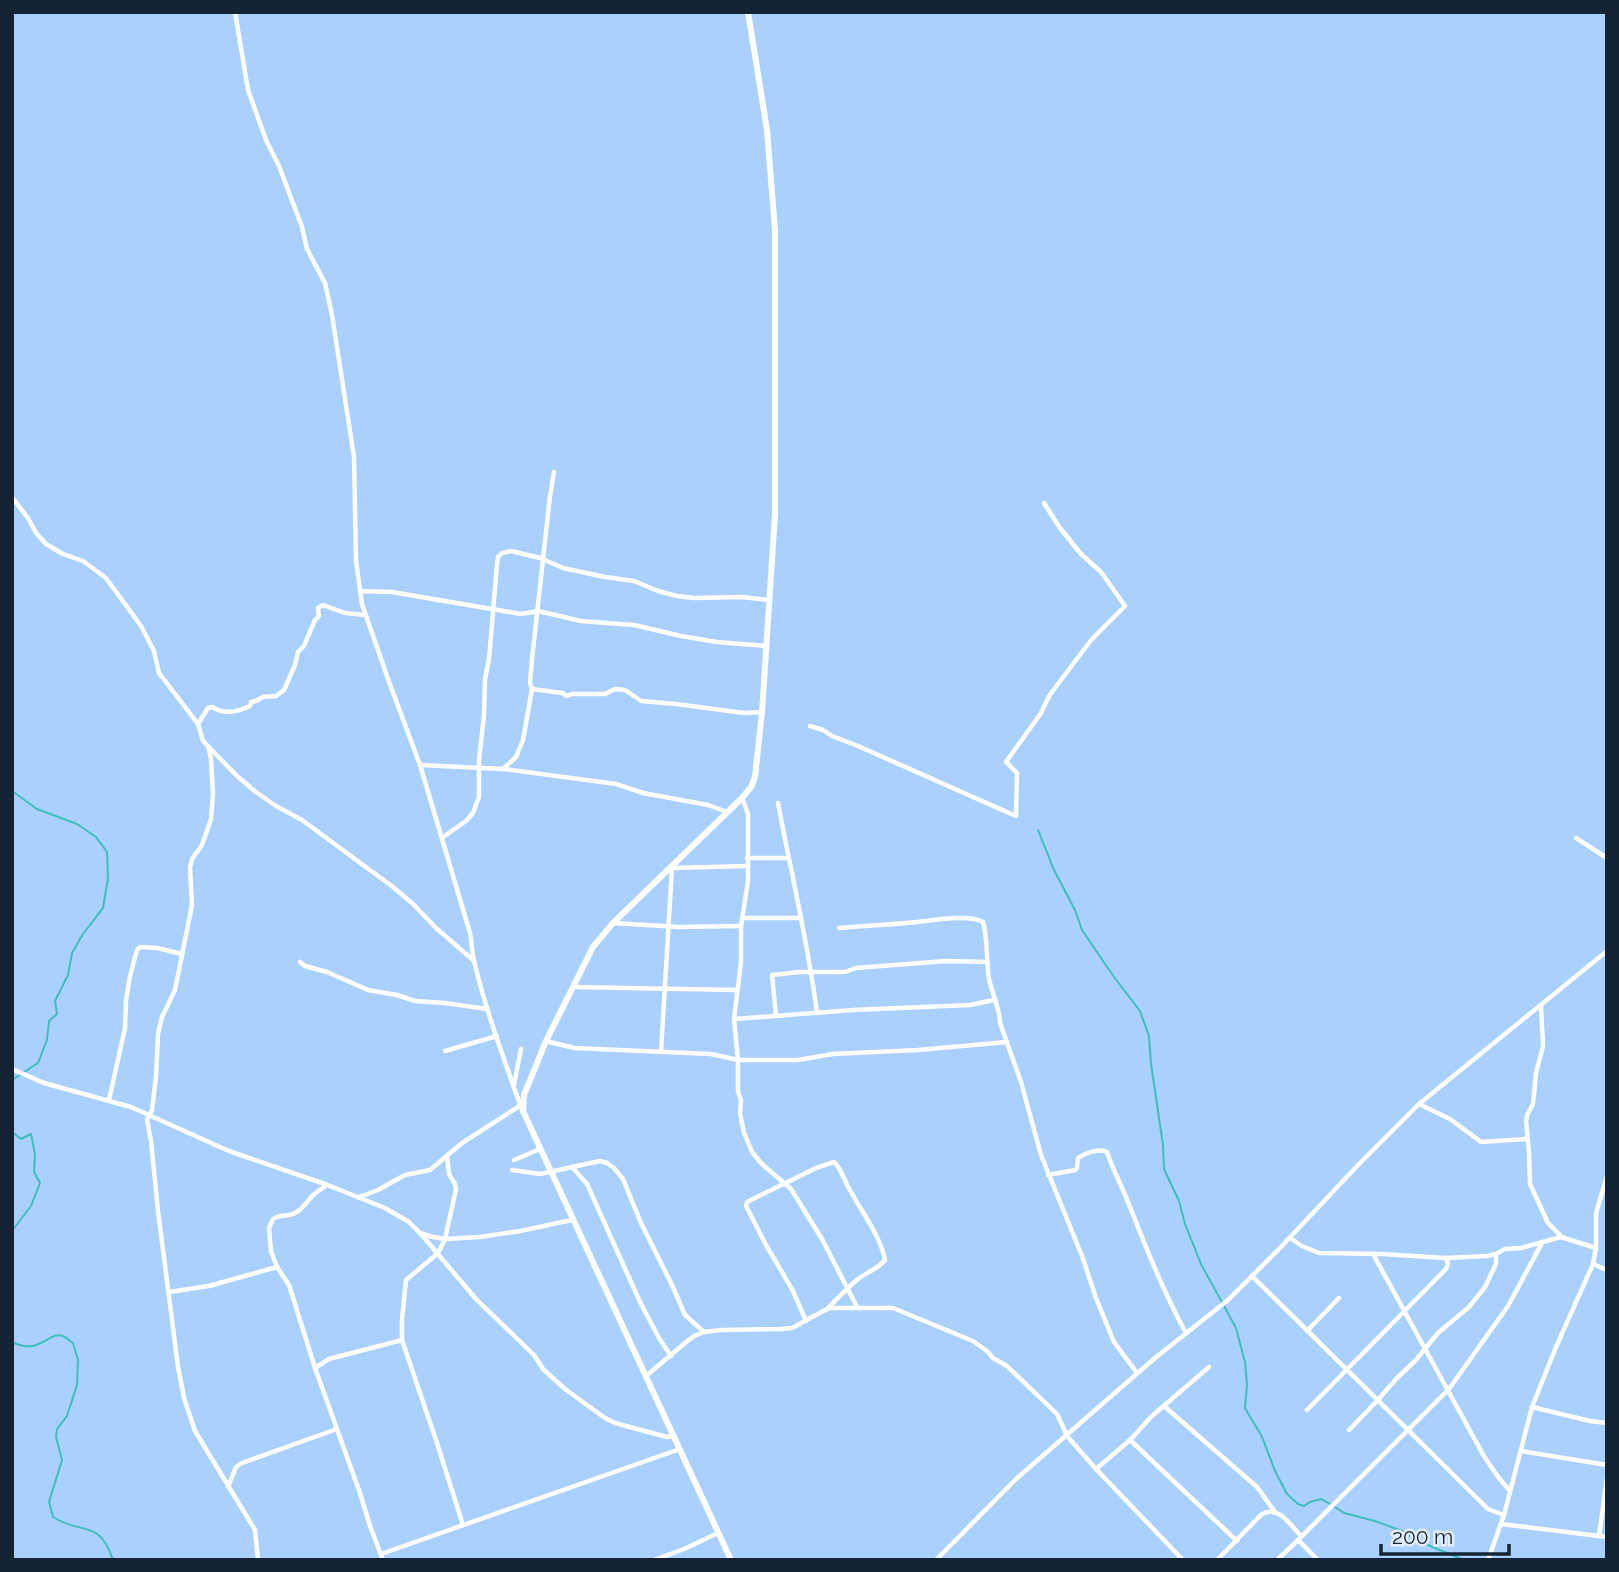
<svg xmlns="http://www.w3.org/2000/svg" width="1619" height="1572" font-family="Raleway,sans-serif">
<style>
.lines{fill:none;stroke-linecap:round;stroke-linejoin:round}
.stream{stroke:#41bdbb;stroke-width:2}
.minor{stroke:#fff;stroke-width:4.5}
.tertiary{stroke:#fff;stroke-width:6}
</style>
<rect width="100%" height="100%" fill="#aad0fe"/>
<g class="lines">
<g class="stream">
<polyline points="12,791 37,809 77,824 96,837 107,852 108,878 103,908 83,934 72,953 68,975 55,1001 57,1014 49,1021 47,1040 38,1063 12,1080"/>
<polyline points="1038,830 1054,870 1075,910 1082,930 1114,977 1140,1011 1149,1036 1151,1064 1163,1145 1164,1169 1179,1201 1185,1224 1201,1264 1236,1328 1245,1362 1247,1385 1245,1408 1262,1437 1275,1471 1287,1494 1298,1504 1304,1506 1310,1502 1321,1499 1330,1504"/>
<polyline points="12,1132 21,1139 31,1134 35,1154 34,1172 40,1183 31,1206 12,1231"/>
<path d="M12,1342c29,14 35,-11 51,-6 4,2 7,5 10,7l5,17 -1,25 -10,31 -10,13 -1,8 6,23 -13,42 4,15c30,19 46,1 60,43"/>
<polyline points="1335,1507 1344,1513 1375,1521 1402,1531 1430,1546 1464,1560"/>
</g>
<g class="minor">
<path d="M235,12l13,78 18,50 13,26 23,61 5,22 18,34 7,32 22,142 2,104 6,43 26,75 32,86 50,168c2,10 2,22 5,32 12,49 30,97 47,145"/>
<polyline points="12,497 28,518 36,533 46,544 63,554 83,561 106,578 141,626 154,651 159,673 198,724 203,741 237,776 256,792 276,806 302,820 393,887 413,904 436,928 473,960"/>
<polyline points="360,591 392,592 521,614 538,611 581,621 634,625 681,636 717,642 766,646"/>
<polyline points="532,689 562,693 567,696 572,694 605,694 615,689 625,690 641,701 676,704 744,713 762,712"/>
<path d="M198,724l10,-16 4,-1c13,8 25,5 38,-1l1,-4 5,-1 7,-4 13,-1 8,-6 11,-25 3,-13 6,-6 11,-26 4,-4 -1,-8 5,-3 22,8 21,2"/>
<polyline points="810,726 823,730 832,736 858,746 1016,816 1017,773 1006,762 1041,713 1049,696 1070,668 1092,639 1125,606 1101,572 1081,554 1060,528 1044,503"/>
<polyline points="208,746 211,759 213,794 211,819 202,845 192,859 190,867 192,905 175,990 162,1017 158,1034 156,1077 152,1110 147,1120 151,1141 158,1211 178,1367 184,1398 195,1431 255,1530 258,1560"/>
<polyline points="420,765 503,769 516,757 523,740 532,689 530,683 532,659 550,496 554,472"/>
<polyline points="504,769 616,784 643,793 708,805 727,812"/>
<polyline points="742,798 748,814 748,881 741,926 741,962 734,1019 738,1060 738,1092 741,1100 740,1113 744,1133 752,1152 762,1164 791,1189 822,1239 857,1307"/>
<path d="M778,803c13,70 30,139 39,210"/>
<polyline points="443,837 466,821 473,813 479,797 479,760 484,715 485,679 489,659 497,564 498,557 502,553 511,551 540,558 563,568 605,577 634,581 658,591 677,596 694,598 742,597 769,600"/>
<polyline points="1576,838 1607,858"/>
<polyline points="747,858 788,858"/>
<polyline points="672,868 747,866"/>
<polyline points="742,918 800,918"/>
<polyline points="613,923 679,927 741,926"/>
<path d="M839,928c22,-2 45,-3 67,-5 20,-1 61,-10 77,-1 5,17 3,38 6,57 3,14 11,30 11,44l21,59 20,73 41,101 14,42 18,44 23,31"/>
<polyline points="300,962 305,966 327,972 368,990 397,995 415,1001 445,1003 487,1009"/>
<polyline points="573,987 736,990"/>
<polyline points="1541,1006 1543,1046 1536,1073 1533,1104 1527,1115 1526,1121 1529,1153 1530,1184 1548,1223 1561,1236"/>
<polyline points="776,1016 772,975 799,972 845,972 856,968 946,961 987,962"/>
<polyline points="734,1019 853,1010 970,1005 994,1000"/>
<polyline points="546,1041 574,1048 711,1054 738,1060 798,1060 833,1054 918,1050 1007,1042"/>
<polyline points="445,1051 497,1036"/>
<polyline points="661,1052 672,867"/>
<polyline points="12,1069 44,1083 131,1107 229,1151 325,1184 385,1208 409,1222 420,1233 433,1237 445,1239 480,1237 520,1231 572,1220"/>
<polyline points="514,1085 521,1049"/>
<polyline points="109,1100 125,1028 126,1000 130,976 137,950 140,947 157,948 182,954"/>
<polyline points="1419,1104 1450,1119 1481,1142 1527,1139"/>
<polyline points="447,1156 449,1174 455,1184 456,1189 445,1239 438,1253 406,1280 402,1319 402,1340 437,1443 463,1525"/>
<polyline points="514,1160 540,1149"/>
<polyline points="572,1167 587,1184 640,1302 659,1338 671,1356"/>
<polyline points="512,1170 540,1174 600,1161 607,1163 614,1168 623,1179 641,1223 671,1283 685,1315 704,1332"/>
<path d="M1048,1175l27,-5 2,-2 1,-10c7,-5 21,-10 29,-6 6,19 16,36 23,55 17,43 34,86 56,126"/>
<path d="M327,1185c-3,3 -7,4 -10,7 -8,5 -12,16 -22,21 -7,4 -15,1 -22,6l-4,9 2,23 6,16 12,18 26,83 45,125 10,33 13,34"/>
<polyline points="359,1197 378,1190 405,1175 430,1170 462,1143 521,1105"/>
<polyline points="421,1234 476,1299 534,1355 543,1369 565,1389 605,1418 615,1423 667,1437 675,1436"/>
<polyline points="1290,1238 1302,1246 1319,1253 1382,1254 1446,1258 1487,1256 1496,1254 1505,1249 1521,1248 1561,1237 1596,1248"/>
<polyline points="1373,1254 1485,1458 1499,1478 1510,1491"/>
<polyline points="1593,1264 1607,1270"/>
<polyline points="1252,1276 1488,1509 1503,1515"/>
<polyline points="169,1292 209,1286 277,1267"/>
<path d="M806,1321l-13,-30 -27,-46 -20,-39 1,-4 4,-2 65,-32 18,-6c8,7 10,19 16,28 11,21 31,47 35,70 -7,9 -18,12 -27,19 -11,9 -20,19 -29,28"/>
<polyline points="1307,1331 1339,1298"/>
<polyline points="315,1368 329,1359 402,1340"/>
<polyline points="646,1376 685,1343 694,1336 704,1332 721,1330 782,1329 792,1328 829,1308 893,1308 973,1341 987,1351 993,1358 1007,1366 1057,1414 1067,1436 1096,1469 1183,1560"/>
<polyline points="1164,1406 1257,1487 1275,1512"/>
<polyline points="1532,1407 1590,1421 1607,1423"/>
<polyline points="1307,1410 1446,1269 1448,1264 1446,1258"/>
<polyline points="1349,1430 1377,1401 1397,1378 1415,1361 1438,1333 1469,1307 1485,1287 1496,1264 1496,1254"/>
<polyline points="1130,1440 1237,1541"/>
<polyline points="1521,1451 1607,1465"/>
<polyline points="1096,1469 1130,1440 1152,1416 1209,1367"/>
<polyline points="228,1487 236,1467 242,1463 337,1429"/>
<polyline points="1501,1524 1607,1537"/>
<polyline points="1599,1536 1607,1478"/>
<polyline points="1298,1540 1449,1389 1508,1306 1542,1243"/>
<polyline points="381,1554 680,1449"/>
<polyline points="654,1560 684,1549 718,1533"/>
<polyline points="936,1560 1016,1479 1155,1358 1228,1300 1278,1250 1359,1164 1419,1104 1607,951"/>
<path d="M1217,1560l45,-46c17,-9 28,11 39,22"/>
<polyline points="1277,1560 1298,1540 1318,1560"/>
<polyline points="1488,1560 1504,1515 1532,1407 1556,1347 1593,1264 1596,1248 1596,1213 1607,1176"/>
</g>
<polyline class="tertiary" points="731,1560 523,1111 524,1095 546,1041 593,947 613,923 742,798 751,787 755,777 762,712 775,514 775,230 767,130 748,12"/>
</g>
<rect width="1619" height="1572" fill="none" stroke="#152435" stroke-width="28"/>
<path d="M1381 1544v10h128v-10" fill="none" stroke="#152435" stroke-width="3.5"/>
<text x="1392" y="1544" font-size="21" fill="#152435" stroke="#e3eefd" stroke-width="5" paint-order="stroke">200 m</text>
</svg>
